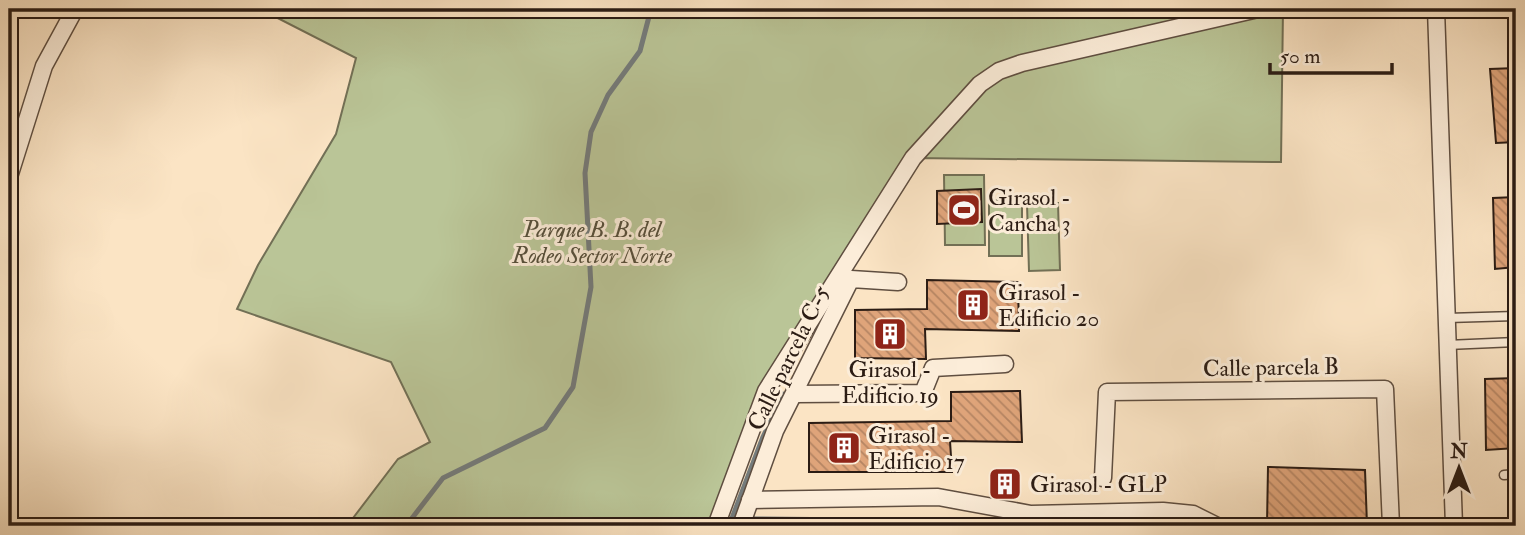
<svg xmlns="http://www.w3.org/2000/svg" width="1525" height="535" font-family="'IM FELL Double Pica',serif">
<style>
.green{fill:#bac597;stroke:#727056;stroke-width:2}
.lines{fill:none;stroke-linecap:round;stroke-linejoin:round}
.stream{stroke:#747b7b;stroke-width:5}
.building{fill:url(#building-back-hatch);stroke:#2b1c14;stroke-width:2}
.lane-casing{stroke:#5f4e40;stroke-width:11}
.street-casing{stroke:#5f4e40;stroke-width:19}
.lane{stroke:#fcedd9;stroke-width:8}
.street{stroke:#fcedd9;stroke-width:16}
.labels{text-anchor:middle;stroke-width:6;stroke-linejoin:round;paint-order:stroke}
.poi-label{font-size:23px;fill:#2b1c14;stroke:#fcedd9;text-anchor:start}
.park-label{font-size:23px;font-style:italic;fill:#564f3b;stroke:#fcedd9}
.street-label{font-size:23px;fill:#2b1c14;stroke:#fcedd9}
</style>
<defs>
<pattern id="building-back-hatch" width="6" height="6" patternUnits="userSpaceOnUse" patternTransform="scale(1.75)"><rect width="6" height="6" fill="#dfa47a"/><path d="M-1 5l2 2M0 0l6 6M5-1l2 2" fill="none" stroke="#b58563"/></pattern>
</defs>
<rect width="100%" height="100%" fill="#fbe4c4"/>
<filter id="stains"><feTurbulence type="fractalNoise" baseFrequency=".00286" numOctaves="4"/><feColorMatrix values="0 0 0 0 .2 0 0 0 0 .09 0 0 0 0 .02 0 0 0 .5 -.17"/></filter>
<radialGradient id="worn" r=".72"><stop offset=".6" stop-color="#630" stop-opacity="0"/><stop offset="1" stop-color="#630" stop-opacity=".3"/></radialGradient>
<g class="green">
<polygon points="260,9 1283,9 1281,162 913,158 850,255 767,405 716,526 347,526 398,459 430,442 391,362 237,309 258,265 336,134 356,58"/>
<polygon points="944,175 984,175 985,245 945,245"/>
<rect x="989" y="200" width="33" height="56"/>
<polygon points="1058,203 1060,270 1029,271 1027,204"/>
</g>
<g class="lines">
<g class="stream">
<polyline points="734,515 755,519 960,521 1020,526"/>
<polyline points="406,526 443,478 545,428 573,387 591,287 585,173 591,132 608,95 640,51 651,9"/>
<polyline points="729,526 763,437 783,394"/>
</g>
</g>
<g class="building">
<polygon points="1516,68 1516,142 1496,143 1490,69"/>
<polygon points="981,189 982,222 937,224 937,191"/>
<polygon points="1516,197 1516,267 1495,269 1493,198"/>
<polygon points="927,280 1018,282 1019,331 925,329 926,359 855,358 855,310 927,309"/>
<polygon points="1516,378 1516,448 1486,450 1485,379"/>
<polygon points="1020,391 1022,442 950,441 952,472 809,472 809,423 951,421 951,392"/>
<polygon points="1268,467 1365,470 1367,525 1267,524"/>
<polygon points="1016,476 1017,491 993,492 994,477"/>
</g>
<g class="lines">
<defs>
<g id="lane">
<polyline points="1513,39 1516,39"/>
<polyline points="1447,318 1516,316"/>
<polyline points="1447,345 1516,342"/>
<polyline points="1504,475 1516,474"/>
</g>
<g id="street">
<polyline points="1436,9 1454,526"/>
<polyline points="9,177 44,66 75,9"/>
<polyline points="795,394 923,393 933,368 1005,364"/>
<polyline points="1103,478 1107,392 1385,389 1391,526"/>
<polyline points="750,500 938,497 1031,514 1163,511 1193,514 1217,526"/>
<polyline points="716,526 766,391 913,158 980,84 999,71 1022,63 1258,9"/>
<polyline points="741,526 775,431 851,279 898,282"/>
</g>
</defs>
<use href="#lane" class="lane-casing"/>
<use href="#street" class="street-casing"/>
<use href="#lane" class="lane"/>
<use href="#street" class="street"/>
</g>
<defs>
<symbol id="stadium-square" viewBox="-11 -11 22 22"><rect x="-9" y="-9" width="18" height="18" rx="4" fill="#8f2418" stroke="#fcedd9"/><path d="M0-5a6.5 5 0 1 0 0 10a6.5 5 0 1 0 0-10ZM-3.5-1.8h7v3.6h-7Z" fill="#fff"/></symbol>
<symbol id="building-square" viewBox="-11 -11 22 22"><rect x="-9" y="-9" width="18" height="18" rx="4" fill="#8f2418" stroke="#fcedd9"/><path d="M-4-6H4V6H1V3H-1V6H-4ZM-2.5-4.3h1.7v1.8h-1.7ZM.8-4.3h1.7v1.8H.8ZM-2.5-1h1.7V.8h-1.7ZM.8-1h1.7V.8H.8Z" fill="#fff"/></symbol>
</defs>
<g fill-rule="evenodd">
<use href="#stadium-square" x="945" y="191" width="38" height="38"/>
<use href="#building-square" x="954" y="286" width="38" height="38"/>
<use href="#building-square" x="871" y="315" width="38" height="38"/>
<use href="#building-square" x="825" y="429" width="38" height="38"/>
<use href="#building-square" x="986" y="465" width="38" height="38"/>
</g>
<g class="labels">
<g class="poi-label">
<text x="988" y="205">Girasol -<tspan x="988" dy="26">Cancha 3</tspan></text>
<text x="998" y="300">Girasol -<tspan x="998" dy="26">Edificio 20</tspan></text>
<text x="890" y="377" text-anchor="middle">Girasol -<tspan x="890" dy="26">Edificio 19</tspan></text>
<text x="868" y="443">Girasol -<tspan x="868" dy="26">Edificio 17</tspan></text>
<text x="1030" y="492">Girasol - GLP</text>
</g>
<g class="park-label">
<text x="592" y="237">Parque B. B. del<tspan x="592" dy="26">Rodeo Sector Norte</tspan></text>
</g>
<g class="street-label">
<text transform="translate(788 358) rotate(-64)" y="8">Calle parcela C-5</text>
<text transform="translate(1271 367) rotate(-1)" y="8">Calle parcela B</text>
</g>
</g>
<rect width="1525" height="535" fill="none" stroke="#fbe4c4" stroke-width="35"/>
<rect x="10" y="10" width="1504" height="514" fill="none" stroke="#2b1c14" stroke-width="3.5"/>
<rect x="18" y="18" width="1490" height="500" fill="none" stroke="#2b1c14" stroke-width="2"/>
<g transform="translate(1459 468)" stroke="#fcedd9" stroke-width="5" paint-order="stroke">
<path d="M0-5L12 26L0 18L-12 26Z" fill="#2b1c14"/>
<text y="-10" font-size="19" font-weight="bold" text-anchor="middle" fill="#2b1c14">N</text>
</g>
<path d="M1270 63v10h122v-10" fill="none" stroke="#2b1c14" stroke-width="3.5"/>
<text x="1280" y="63" font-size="21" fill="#2b1c14" stroke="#fcedd9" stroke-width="5" paint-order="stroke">50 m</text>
<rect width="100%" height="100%" filter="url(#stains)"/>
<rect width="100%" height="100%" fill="url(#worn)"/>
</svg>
